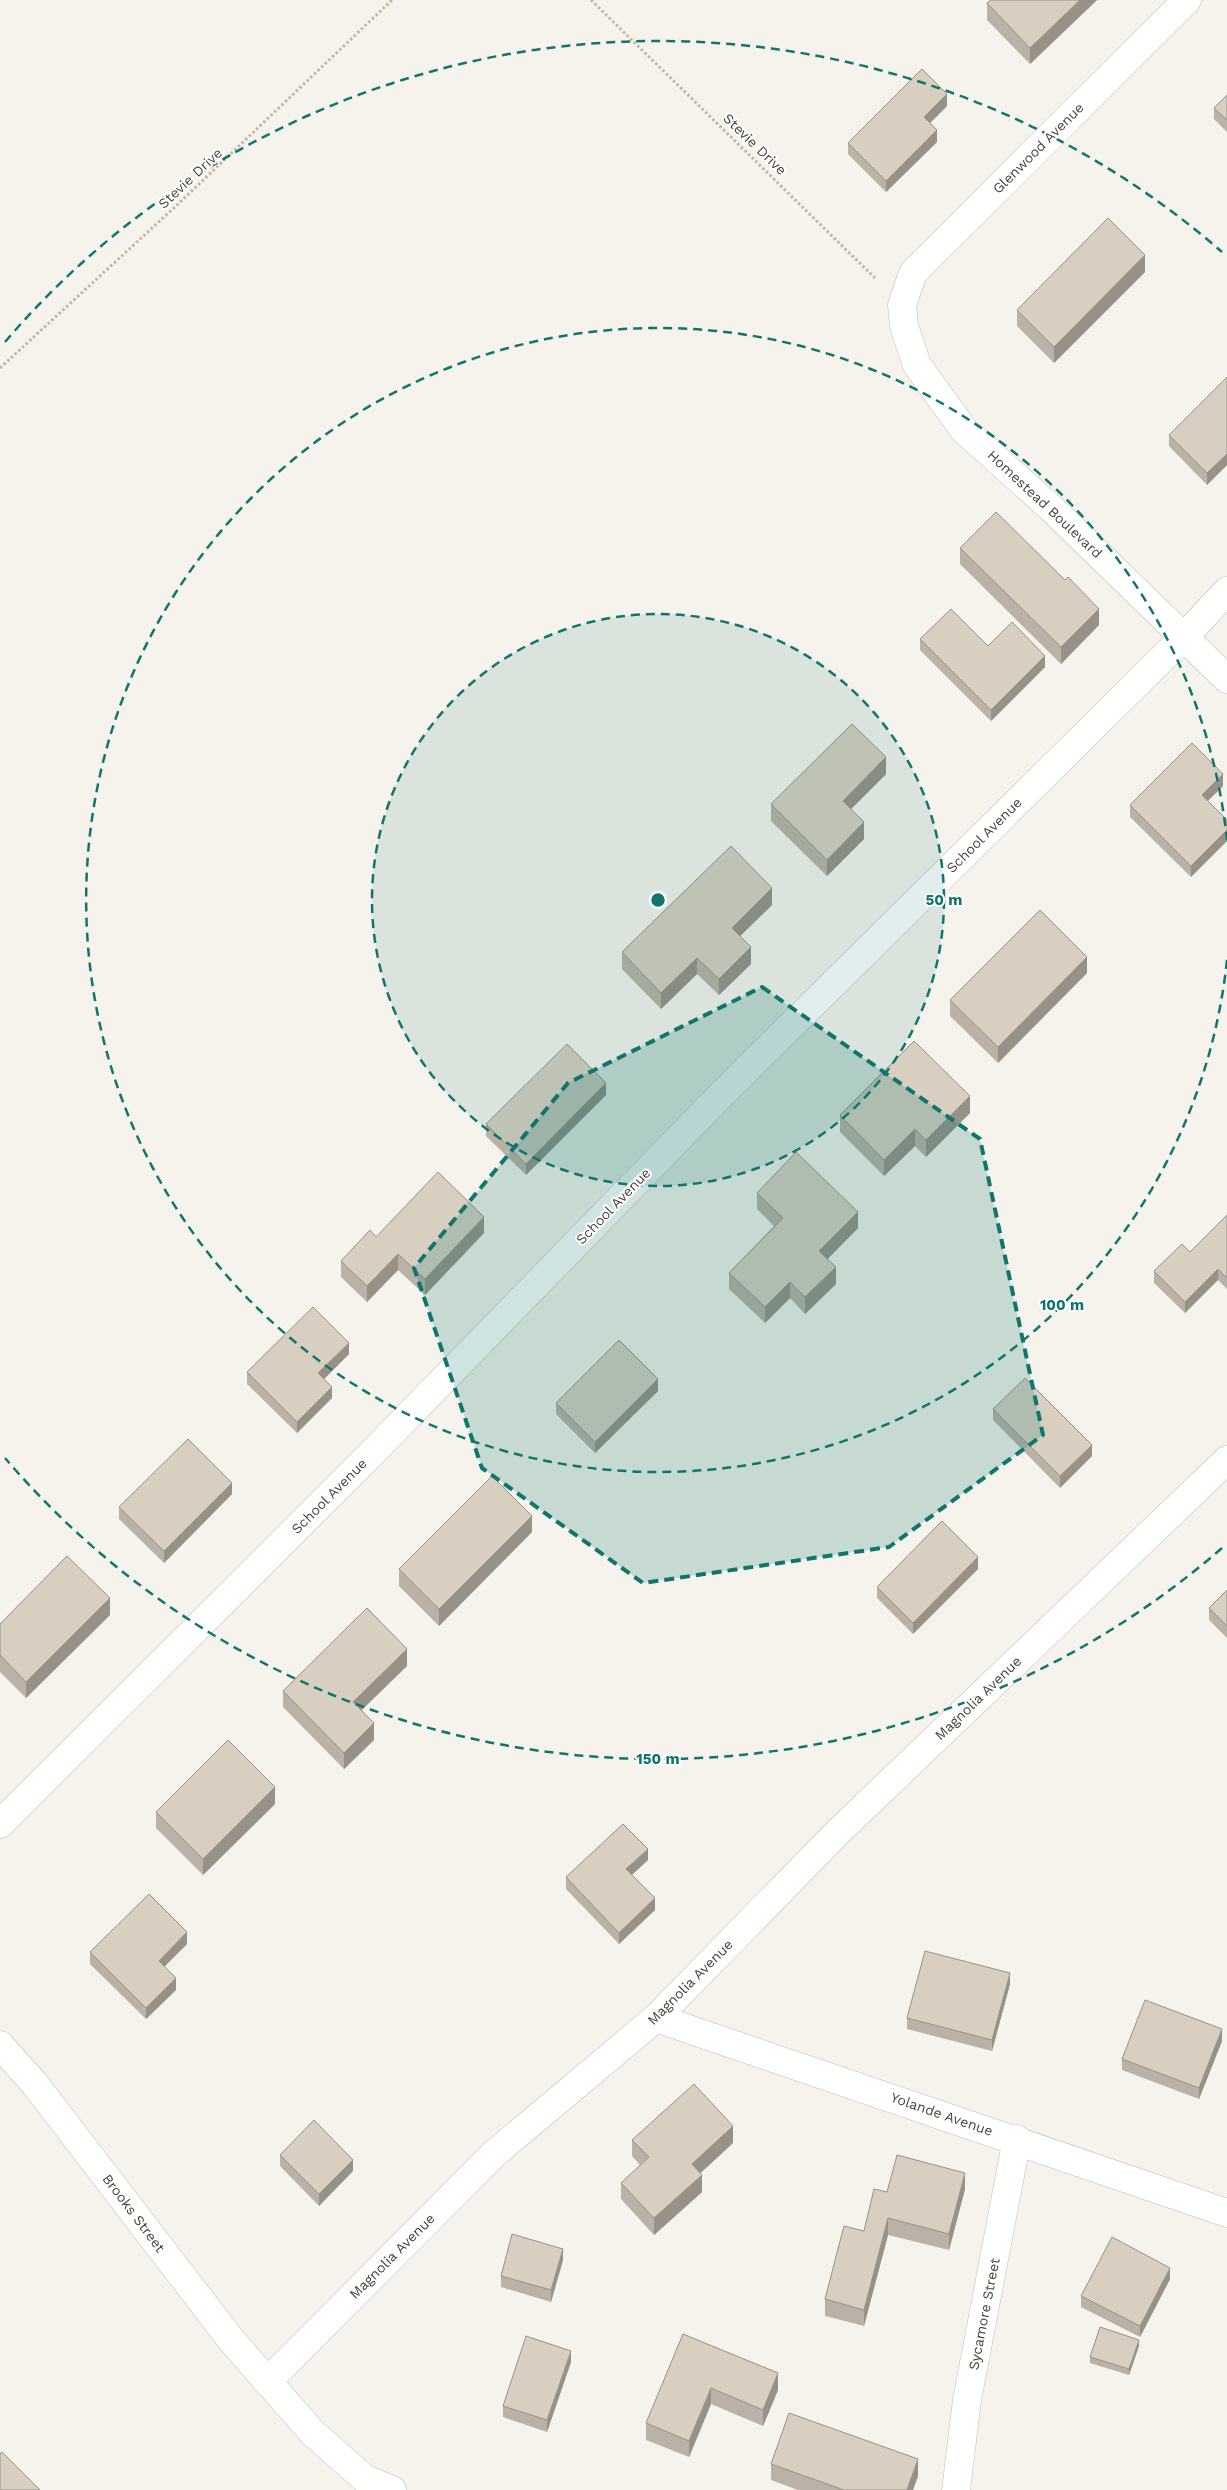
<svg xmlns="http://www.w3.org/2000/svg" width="1227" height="2490" font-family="'Work Sans',sans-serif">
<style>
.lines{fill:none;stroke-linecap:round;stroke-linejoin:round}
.minor-casing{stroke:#c2bbae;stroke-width:29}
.path{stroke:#c4b79f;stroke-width:3;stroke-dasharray:2.5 2.5;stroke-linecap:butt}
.minor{stroke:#fff;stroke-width:28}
.wall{fill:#bab2a6}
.shaded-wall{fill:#979187}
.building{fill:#d8cfc1;stroke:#979187}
.marked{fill:#0f766e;fill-opacity:0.2;stroke:#0f766e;stroke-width:4;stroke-dasharray:10 6;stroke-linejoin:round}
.ring{fill:none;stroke:#0f766e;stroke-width:2.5;stroke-dasharray:9 6}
.labels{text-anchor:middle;stroke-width:4;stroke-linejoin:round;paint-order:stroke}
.street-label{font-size:14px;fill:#4b4439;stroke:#fff}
.centre{fill:#0f766e;stroke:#fff;stroke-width:2.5}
.ring-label{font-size:15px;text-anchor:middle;font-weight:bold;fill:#0f766e;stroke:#fff;stroke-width:4;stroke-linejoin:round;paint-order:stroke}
</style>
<rect width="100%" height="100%" fill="#f6f3ec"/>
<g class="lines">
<defs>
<g id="minor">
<polyline points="1187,0 913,273 902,305 904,326 917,365 964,430 1050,507 1227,679"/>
<polyline points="0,1824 374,1451 721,1095 1185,636 1227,591"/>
<polyline points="656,2018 1227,2213"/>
<polyline points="0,2045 34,2083 232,2341 313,2433 365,2479 392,2490"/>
<polyline points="267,2382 494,2154 656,2018 837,1833 1227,1460"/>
<polyline points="956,2490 967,2400 1017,2139"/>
</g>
</defs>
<use href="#minor" class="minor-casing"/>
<g class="path">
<polyline points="591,0 875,278"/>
<polyline points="0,368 176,206 392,0"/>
</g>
<use href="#minor" class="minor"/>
</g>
<g class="wall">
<polygon points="991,0 1097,0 1030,64 987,20 987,3"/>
<polygon points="1227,95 1227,132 1214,119 1214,108"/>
<polygon points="947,106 930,123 937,142 886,192 848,154 848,143"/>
<polygon points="1145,272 1054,363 1017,326 1017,310"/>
<polygon points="1227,377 1227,465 1207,485 1169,446 1169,435"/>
<polygon points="960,548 1099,625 1061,664 960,564"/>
<polygon points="920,639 1045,667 991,721 920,650"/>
<polygon points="886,774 851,809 864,839 827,876 771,821 771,804"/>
<polygon points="1223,786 1208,801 1227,830 1227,841 1191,877 1130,817 1130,805"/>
<polygon points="772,905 740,936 751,964 719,995 697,974 661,1009 622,969 622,952"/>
<polygon points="1087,973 998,1063 950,1016 950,1000"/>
<polygon points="606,1095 526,1175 486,1136 486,1124"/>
<polygon points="970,1113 926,1157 915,1146 884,1176 840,1132 840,1115"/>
<polygon points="757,1193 858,1228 827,1259 836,1284 805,1314 790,1298 765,1323 729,1289 729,1273 774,1226 757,1209"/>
<polygon points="1227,1215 1227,1289 1218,1280 1185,1313 1154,1283 1154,1271 1190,1252"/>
<polygon points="484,1233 425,1295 398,1270 367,1302 341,1277 341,1261 376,1237"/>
<polygon points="349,1354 324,1379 332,1398 297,1433 247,1384 247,1372"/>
<polygon points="658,1391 595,1453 556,1414 556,1403"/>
<polygon points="993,1409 1092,1456 1060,1488 993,1420"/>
<polygon points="232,1494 164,1563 119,1519 119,1507"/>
<polygon points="532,1532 439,1626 399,1586 399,1569"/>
<polygon points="978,1569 913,1634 877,1598 877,1587"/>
<polygon points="1227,1590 1227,1638 1209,1620 1209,1608"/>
<polygon points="110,1615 26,1698 0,1672 0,1624"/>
<polygon points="407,1666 362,1710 374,1740 344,1769 283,1707 283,1691"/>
<polygon points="275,1804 203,1875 156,1828 156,1812"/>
<polygon points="648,1860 632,1875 655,1910 619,1944 566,1889 566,1877"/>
<polygon points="187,1944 164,1967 176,1990 146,2019 90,1964 90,1952"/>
<polygon points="1010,1984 992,2051 907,2029 907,2018"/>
<polygon points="1222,2041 1199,2099 1122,2070 1122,2059"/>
<polygon points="632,2140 733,2143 700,2173 702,2192 654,2235 621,2199 621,2183 640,2165 632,2156"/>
<polygon points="280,2155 353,2171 319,2206 280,2166"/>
<polygon points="965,2189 949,2250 888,2235 864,2326 825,2316 825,2299 864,2231 887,2192"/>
<polygon points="563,2260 551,2302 501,2287 501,2276"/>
<polygon points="1170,2279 1140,2337 1081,2307 1081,2296"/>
<polygon points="683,2334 778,2390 763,2426 711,2404 689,2457 646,2440 646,2423"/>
<polygon points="1139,2346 1129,2375 1090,2363 1090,2357"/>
<polygon points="571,2362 547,2432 503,2417 503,2406"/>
<polygon points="771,2464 918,2476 913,2490 798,2490 771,2480"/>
</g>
<g class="shaded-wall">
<polygon points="1080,0 1097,0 1030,64 1030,48"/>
<polygon points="947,94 947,106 924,129 924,117"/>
<polygon points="937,130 937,142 886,192 886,181"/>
<polygon points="1145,255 1145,272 1054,363 1054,347"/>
<polygon points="1227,454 1227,465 1207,485 1207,473"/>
<polygon points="1099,609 1099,625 1061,664 1061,647"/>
<polygon points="1045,656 1045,667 991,721 991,710"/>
<polygon points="886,757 886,774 843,817 843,801"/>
<polygon points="1223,774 1223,786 1202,806 1202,795"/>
<polygon points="864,822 864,839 827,876 827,860"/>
<polygon points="1227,830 1227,841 1191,877 1191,866"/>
<polygon points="772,888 772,905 732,944 732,928"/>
<polygon points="751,947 751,964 719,995 719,979"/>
<polygon points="1087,957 1087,973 998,1063 998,1047"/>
<polygon points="697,958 697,974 661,1009 661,993"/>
<polygon points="606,1083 606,1095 526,1175 526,1164"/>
<polygon points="970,1096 970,1113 926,1157 926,1140"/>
<polygon points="915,1129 915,1146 884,1176 884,1160"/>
<polygon points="858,1212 858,1228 819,1268 819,1251"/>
<polygon points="484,1217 484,1233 425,1295 425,1279"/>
<polygon points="398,1254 398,1270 367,1302 367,1286"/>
<polygon points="836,1267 836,1284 805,1314 805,1297"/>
<polygon points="1218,1269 1218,1280 1185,1313 1185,1302"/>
<polygon points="790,1282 790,1298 765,1323 765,1307"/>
<polygon points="349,1343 349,1354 318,1385 318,1373"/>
<polygon points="658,1379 658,1391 595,1453 595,1442"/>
<polygon points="332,1387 332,1398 297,1433 297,1422"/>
<polygon points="1092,1445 1092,1456 1060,1488 1060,1476"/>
<polygon points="232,1483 232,1494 164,1563 164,1551"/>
<polygon points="532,1516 532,1532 439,1626 439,1609"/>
<polygon points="978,1557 978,1569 913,1634 913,1623"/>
<polygon points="110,1598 110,1615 26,1698 26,1682"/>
<polygon points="407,1649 407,1666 353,1718 353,1702"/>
<polygon points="374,1723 374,1740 344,1769 344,1753"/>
<polygon points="275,1787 275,1804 203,1875 203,1859"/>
<polygon points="648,1849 648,1860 626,1880 626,1869"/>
<polygon points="655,1898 655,1910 619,1944 619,1933"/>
<polygon points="187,1932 187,1944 159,1972 159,1961"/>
<polygon points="1010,1973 1010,1984 992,2051 992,2040"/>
<polygon points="176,1978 176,1990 146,2019 146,2008"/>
<polygon points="1222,2029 1222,2041 1199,2099 1199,2088"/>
<polygon points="733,2126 733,2143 692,2181 692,2164"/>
<polygon points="353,2160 353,2171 319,2206 319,2194"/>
<polygon points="965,2173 965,2189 949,2250 949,2234"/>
<polygon points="702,2175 702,2192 654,2235 654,2218"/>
<polygon points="888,2218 888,2235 864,2326 864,2310"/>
<polygon points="563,2249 563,2260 551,2302 551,2290"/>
<polygon points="1170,2268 1170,2279 1140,2337 1140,2326"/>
<polygon points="1139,2340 1139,2346 1129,2375 1129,2369"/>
<polygon points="571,2351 571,2362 547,2432 547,2420"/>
<polygon points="778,2373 778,2390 763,2426 763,2410"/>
<polygon points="711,2388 711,2404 689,2457 689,2441"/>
<polygon points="918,2459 918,2476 913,2490 907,2490"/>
</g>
<g class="building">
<polygon points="991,0 1080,0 1030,48 987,3"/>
<polygon points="922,69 947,94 924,117 937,130 886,181 848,143"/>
<polygon points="1227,95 1227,120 1214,108"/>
<polygon points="1108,218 1145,255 1054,347 1017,310"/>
<polygon points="1227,377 1227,454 1207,473 1169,435"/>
<polygon points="996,512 1065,580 1068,577 1099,609 1061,647 960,548"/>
<polygon points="951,609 988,646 1012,622 1045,656 991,710 920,639"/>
<polygon points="852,724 886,757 843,801 864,822 827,860 771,804"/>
<polygon points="1192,743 1223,774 1202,795 1227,820 1227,830 1191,866 1130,805"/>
<polygon points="731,846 772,888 732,928 751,947 719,979 697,958 661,993 622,952"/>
<polygon points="1040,910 1087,957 998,1047 950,1000"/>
<polygon points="914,1041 970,1096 926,1140 915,1129 884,1160 840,1115"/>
<polygon points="567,1044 606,1083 526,1164 486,1124"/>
<polygon points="796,1152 858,1212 819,1251 836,1267 805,1297 790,1282 765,1307 729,1273 783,1218 757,1193"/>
<polygon points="438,1172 484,1217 425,1279 398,1254 367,1286 341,1261 370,1230 376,1237"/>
<polygon points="1227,1215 1227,1278 1218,1269 1185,1302 1154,1271 1182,1244 1190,1252"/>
<polygon points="313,1307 349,1343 318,1373 332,1387 297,1422 247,1372"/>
<polygon points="619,1340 658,1379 595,1442 556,1403"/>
<polygon points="1025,1378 1092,1445 1060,1476 993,1409"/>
<polygon points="188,1439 232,1483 164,1551 119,1507"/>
<polygon points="492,1476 532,1516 439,1609 399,1569"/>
<polygon points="942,1521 978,1557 913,1623 877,1587"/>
<polygon points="67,1556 110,1598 26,1682 0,1655 0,1624"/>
<polygon points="1227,1590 1227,1626 1209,1608"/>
<polygon points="367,1608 407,1649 353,1702 374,1723 344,1753 283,1691"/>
<polygon points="228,1740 275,1787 203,1859 156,1812"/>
<polygon points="623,1824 648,1849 626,1869 655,1898 619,1933 566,1877"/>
<polygon points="149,1894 187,1932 159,1961 176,1978 146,2008 90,1952"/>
<polygon points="925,1951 1010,1973 992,2040 907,2018"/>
<polygon points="1145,2000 1222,2029 1199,2088 1122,2059"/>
<polygon points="694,2084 733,2126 692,2164 702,2175 654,2218 621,2183 649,2157 632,2140"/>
<polygon points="314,2120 353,2160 319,2194 280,2155"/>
<polygon points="897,2155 965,2173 949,2234 888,2218 864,2310 825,2299 844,2226 864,2231 874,2189 887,2192"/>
<polygon points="512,2234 563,2249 551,2290 501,2276"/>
<polygon points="1112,2237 1170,2268 1140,2326 1081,2296"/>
<polygon points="1100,2327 1139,2340 1129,2369 1090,2357"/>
<polygon points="683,2334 778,2373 763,2410 711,2388 689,2441 646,2423"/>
<polygon points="526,2336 571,2351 547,2420 503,2406"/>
<polygon points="789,2413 918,2459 907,2490 844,2490 771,2464"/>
<polygon points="2,2452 40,2490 0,2490 0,2454"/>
</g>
<path class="marked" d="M762,987l218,152 63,296 -154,112 -246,36 -161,-115 -68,-200 154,-185z"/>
<circle cx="658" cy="900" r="286" fill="#0f766e" fill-opacity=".12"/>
<g class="ring">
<circle cx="658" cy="900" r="286"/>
<path d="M1227 960A572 572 0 1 1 1227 840"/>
<path d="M1222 1548A859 859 0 0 1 5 1458M5 342A859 859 0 0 1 1222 252"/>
</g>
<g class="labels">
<g class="street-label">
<text transform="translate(755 144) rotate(44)" y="5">Stevie Drive</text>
<text transform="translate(1038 148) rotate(-45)" y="5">Glenwood Avenue</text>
<text transform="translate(190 178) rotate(-43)" y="5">Stevie Drive</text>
<text transform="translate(1045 504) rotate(43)" y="5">Homestead Boulevard</text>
<text transform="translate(984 835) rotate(-45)" y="5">School Avenue</text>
<text transform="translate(613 1206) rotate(-46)" y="5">School Avenue</text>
<text transform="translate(329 1496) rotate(-45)" y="5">School Avenue</text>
<text transform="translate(978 1698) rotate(-44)" y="5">Magnolia Avenue</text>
<text transform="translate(690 1982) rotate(-45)" y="5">Magnolia Avenue</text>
<text transform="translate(942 2114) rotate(19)" y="5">Yolande Avenue</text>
<text transform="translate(134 2213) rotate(53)" y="5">Brooks Street</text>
<text transform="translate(392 2256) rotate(-45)" y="5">Magnolia Avenue</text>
<text transform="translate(984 2314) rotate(-79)" y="5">Sycamore Street</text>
</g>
</g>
<circle cx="658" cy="900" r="8" class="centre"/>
<g class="ring-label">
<text x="944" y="905">50 m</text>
<text x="1062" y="1310">100 m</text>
<text x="658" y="1764">150 m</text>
</g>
</svg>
